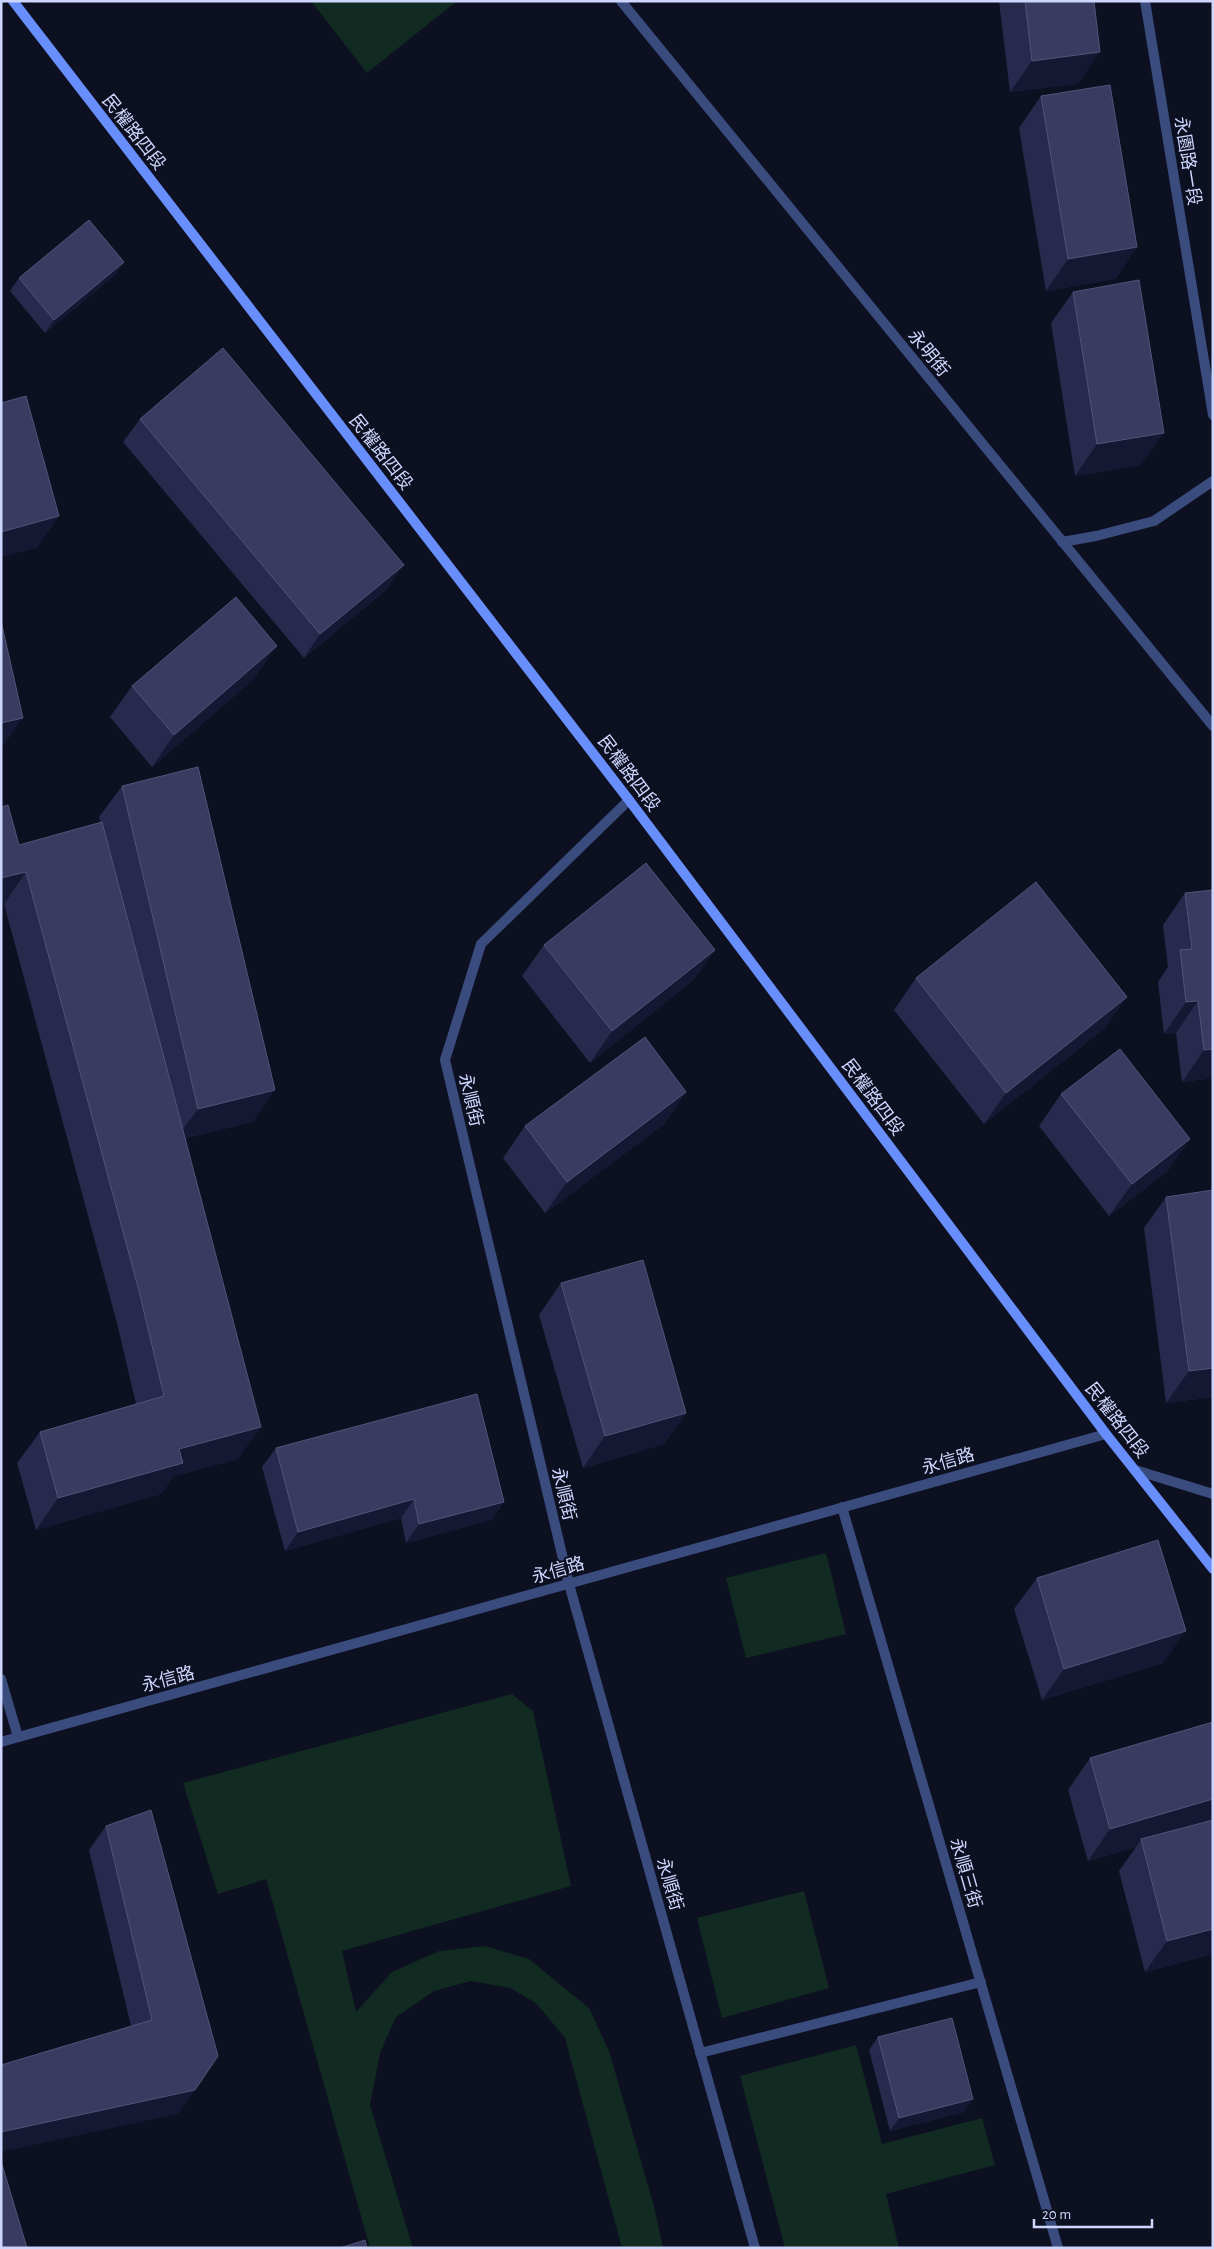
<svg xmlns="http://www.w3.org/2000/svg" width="1214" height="2249" font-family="'Alegreya Sans','Noto Sans TC',sans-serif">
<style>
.green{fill:#112a22}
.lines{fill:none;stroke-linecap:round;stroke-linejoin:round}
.street{stroke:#3a4b7e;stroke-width:10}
.secondary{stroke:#688efb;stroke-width:10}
.wall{fill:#272a4d}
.shaded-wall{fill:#151833}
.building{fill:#393c60;stroke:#505479}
.labels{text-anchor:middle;stroke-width:4;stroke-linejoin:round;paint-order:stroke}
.street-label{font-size:18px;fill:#ced6fe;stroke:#0d1020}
</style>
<rect width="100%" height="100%" fill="#0d1020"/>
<g class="green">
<polygon points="311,1 457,1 367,73"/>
<polygon points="826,1553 846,1634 746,1658 726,1578"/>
<polygon points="512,1694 533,1711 571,1886 342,1951 356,2012 392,1972 439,1951 485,1946 529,1959 589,2008 609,2051 654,2206 663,2248 622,2248 565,2038 536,2003 510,1988 471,1981 434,1991 396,2017 380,2053 370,2105 413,2248 370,2248 266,1879 218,1894 183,1783"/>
<polygon points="804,1891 829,1988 722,2018 697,1918"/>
<polygon points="856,2045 882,2144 982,2118 995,2165 886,2194 899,2248 785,2248 740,2076"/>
</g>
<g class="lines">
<g class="street">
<polyline points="621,1 1213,726"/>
<polyline points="1145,1 1213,415"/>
<polyline points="1062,542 1096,536 1154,521 1213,481"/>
<polyline points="629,800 481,944 445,1060 569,1584 755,2248"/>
<polyline points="1135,1470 1213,1494"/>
<polyline points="842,1507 1058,2248"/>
<polyline points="1,1679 18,1737"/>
<polyline points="1,1742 1106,1434"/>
<polyline points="700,2053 981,1982"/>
</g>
<polyline class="secondary" points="13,1 629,800 1106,1434 1213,1569"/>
</g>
<g class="wall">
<polygon points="999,1 1094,1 1078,84 1010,92"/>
<polygon points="1041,96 1137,247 1115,279 1046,291 1019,128"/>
<polygon points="124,262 115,275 45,333 10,291 19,278"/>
<polygon points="1073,292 1141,465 1075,476 1051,323"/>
<polygon points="140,419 387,589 304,658 123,442"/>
<polygon points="255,678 152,767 110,717 132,686"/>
<polygon points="122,786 253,1122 185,1138 238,1459 174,1476 161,1494 36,1530 17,1463 40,1432 136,1404 117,1323 4,904 19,845 101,823 99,817"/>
<polygon points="1185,893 1213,1078 1182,1082 1176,1033 1164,1034 1158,982 1168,967 1163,925"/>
<polygon points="544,945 715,950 692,981 590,1063 522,976"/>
<polygon points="916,978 1105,1028 984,1124 894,1010"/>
<polygon points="686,1092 664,1124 545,1213 503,1158 525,1126"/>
<polygon points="1061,1094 1168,1171 1109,1216 1039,1126"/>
<polygon points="1166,1197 1213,1397 1166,1403 1144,1228"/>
<polygon points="561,1283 686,1413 664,1444 583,1468 539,1315"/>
<polygon points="276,1448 504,1502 491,1520 406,1543 401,1518 285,1551 262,1467"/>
<polygon points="1037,1578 1163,1663 1042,1700 1014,1609"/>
<polygon points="1213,1722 1213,1954 1145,1972 1119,1871 1136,1847 1088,1861 1068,1790 1090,1758"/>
<polygon points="106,1826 178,2114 131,2026 89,1850"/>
<polygon points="878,2037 964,2112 890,2131 869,2050"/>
</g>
<g class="shaded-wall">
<polygon points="1100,52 1078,84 1010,92 1032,61"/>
<polygon points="1137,247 1115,279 1046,291 1068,259"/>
<polygon points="124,262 115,275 45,333 54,320"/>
<polygon points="1164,433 1141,465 1075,476 1097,444"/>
<polygon points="59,516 37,548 1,557 1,532"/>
<polygon points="404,565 387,589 304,658 320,634"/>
<polygon points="277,646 255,678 152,767 174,735"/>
<polygon points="23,718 1,749 1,723"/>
<polygon points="26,872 4,904 1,905 1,878"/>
<polygon points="715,950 692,981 590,1063 612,1031"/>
<polygon points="1127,997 1105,1028 984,1124 1006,1093"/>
<polygon points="1198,1001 1176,1033 1164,1034 1186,1002"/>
<polygon points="1213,1049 1213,1078 1182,1082 1204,1050"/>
<polygon points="275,1090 253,1122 175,1140 198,1109"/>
<polygon points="686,1092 664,1124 545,1213 567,1182"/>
<polygon points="1190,1139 1168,1171 1109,1216 1132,1184"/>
<polygon points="1213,1368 1213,1397 1166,1403 1189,1371"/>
<polygon points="686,1413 664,1444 583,1468 605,1436"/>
<polygon points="261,1427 238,1459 174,1476 161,1494 36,1530 58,1498 179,1449"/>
<polygon points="414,1499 401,1518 285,1551 298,1532"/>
<polygon points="504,1502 491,1520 406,1543 419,1524"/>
<polygon points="1186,1631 1163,1663 1042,1700 1064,1669"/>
<polygon points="1213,1799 1213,1825 1141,1839 1136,1847 1088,1861 1110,1829"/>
<polygon points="1213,1929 1213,1954 1145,1972 1167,1941"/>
<polygon points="195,2090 178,2114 1,2152 1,2132"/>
<polygon points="973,2099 964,2112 890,2131 899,2118"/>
</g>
<g class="building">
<polygon points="1025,1 1094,1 1100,52 1032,61"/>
<polygon points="1110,85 1137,247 1068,259 1041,96"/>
<polygon points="89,220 124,262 54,320 19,278"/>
<polygon points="1139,280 1164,433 1097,444 1073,292"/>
<polygon points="223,348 404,565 320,634 140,419"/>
<polygon points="26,396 59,516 1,532 1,403"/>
<polygon points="236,597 277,646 174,735 132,686"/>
<polygon points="1,621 23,718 1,723"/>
<polygon points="198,767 275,1090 198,1109 122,786"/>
<polygon points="8,805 19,845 102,822 261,1427 179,1449 183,1463 58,1498 40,1432 164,1396 139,1291 26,872 1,878 1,807"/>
<polygon points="646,863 715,950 612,1031 544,945"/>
<polygon points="1036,882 1127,997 1006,1093 916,978"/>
<polygon points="1213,890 1213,1049 1204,1050 1198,1001 1186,1002 1180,950 1192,949 1185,893"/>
<polygon points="645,1037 686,1092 567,1182 525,1126"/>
<polygon points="1120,1049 1190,1139 1132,1184 1061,1094"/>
<polygon points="1213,1190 1213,1368 1189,1371 1166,1197"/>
<polygon points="643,1260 686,1413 605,1436 561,1283"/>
<polygon points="477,1394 504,1502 419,1524 414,1499 298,1532 276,1448"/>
<polygon points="1158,1540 1186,1631 1064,1669 1037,1578"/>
<polygon points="1213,1722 1213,1799 1110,1829 1090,1758"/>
<polygon points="151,1810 218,2056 195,2090 1,2132 1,2065 152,2020 106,1826"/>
<polygon points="1213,1820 1213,1929 1167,1941 1141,1839"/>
<polygon points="952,2018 973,2099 899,2118 878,2037"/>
<polygon points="1,2161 27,2248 1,2248"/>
<polygon points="365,2240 367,2248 340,2248"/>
</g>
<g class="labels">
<g class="street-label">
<text transform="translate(134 132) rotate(52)" y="6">民權路四段</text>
<text transform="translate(1188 161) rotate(81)" y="6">永園路一段</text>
<text transform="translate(929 353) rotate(51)" y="6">永明街</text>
<text transform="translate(381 452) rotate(52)" y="6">民權路四段</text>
<text transform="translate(629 773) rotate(53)" y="6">民權路四段</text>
<text transform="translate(873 1097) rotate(53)" y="6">民權路四段</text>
<text transform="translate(471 1100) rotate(77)" y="6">永順街</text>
<text transform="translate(1117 1420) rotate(52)" y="6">民權路四段</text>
<text transform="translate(948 1461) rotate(-16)" y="6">永信路</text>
<text transform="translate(564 1494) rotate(77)" y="6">永順街</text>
<text transform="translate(558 1570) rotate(-16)" y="6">永信路</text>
<text transform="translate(168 1679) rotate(-15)" y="6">永信路</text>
<text transform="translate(966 1873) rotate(74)" y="6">永順三街</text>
<text transform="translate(670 1884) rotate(74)" y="6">永順街</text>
</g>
</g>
<rect width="1214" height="2249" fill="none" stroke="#ced6fe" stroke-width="5"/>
<path d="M1034 2219v8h118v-8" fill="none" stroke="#ced6fe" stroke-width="2.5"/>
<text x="1042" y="2219" font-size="15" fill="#ced6fe" stroke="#0d1020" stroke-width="4" paint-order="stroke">20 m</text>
</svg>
